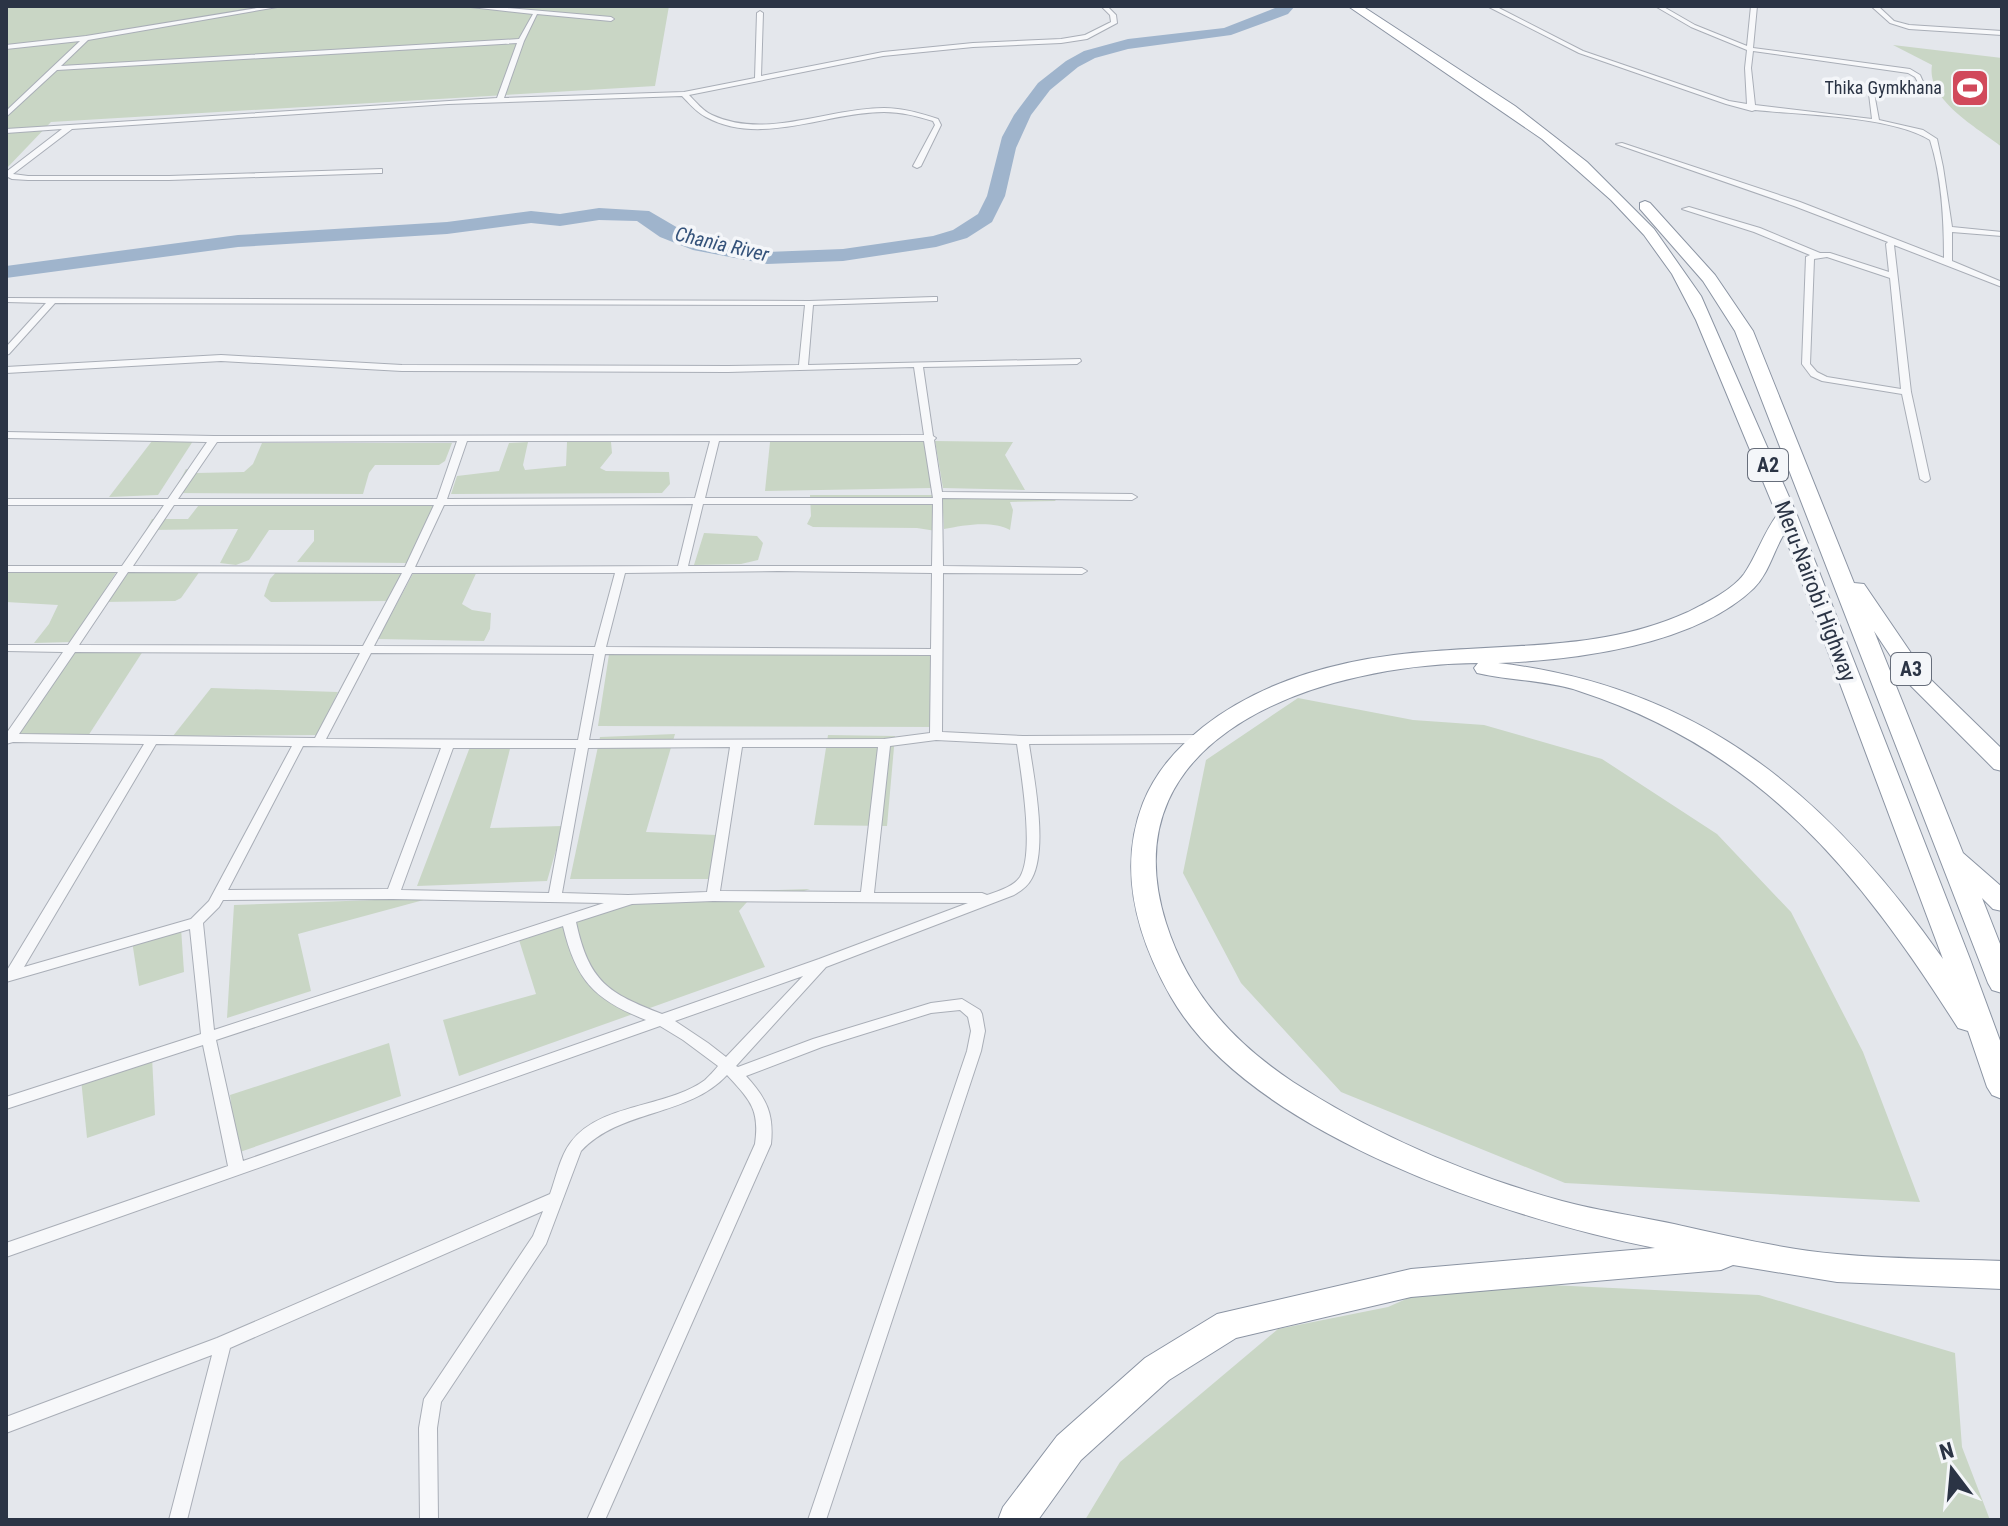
<svg xmlns="http://www.w3.org/2000/svg" width="2008" height="1526" font-family="'Roboto Condensed',sans-serif">
<style>
.green{fill:#c9d6c5}
.lines{fill:none;stroke-linecap:round;stroke-linejoin:round}
.river{fill:#9fb4cc;fill-rule:evenodd}
.street-casing{stroke:#a9aeb7;stroke-width:2}
.highway-casing{stroke:#8b94a3;stroke-width:2}
.street{fill:#f7f8fa;fill-rule:evenodd}
.highway{fill:#fff;fill-rule:evenodd}
.labels{text-anchor:middle;stroke-width:7;stroke-linejoin:round;paint-order:stroke}
.far-poi-label{font-size:18px;fill:#2b3445;stroke:#f4f6f9;text-anchor:end}
.far-water-label{font-size:20px;font-style:italic;fill:#34527a;stroke:#f4f6f9}
.shield{fill:#f4f6f9;stroke:#676e7b;stroke-width:2}
.shield-label{font-size:20px;font-weight:bold;fill:#2b3445}
.street-label{font-size:22px;fill:#2b3445;stroke:#f4f6f9}
</style>
<rect width="100%" height="100%" fill="#e4e7ec"/>
<g class="green">
<polygon points="6,6 669,6 655,86 51,122 6,169"/>
<path d="M1893,45l109,13v89c-24,-19 -76,-47 -70,-82z"/>
<polygon points="152,441 193,441 158,495 109,497"/>
<polygon points="935,441 1013,442 1005,455 1025,490 943,488"/>
<polygon points="528,442 523,465 525,470 566,466 567,442 611,442 612,453 600,468 606,471 669,472 670,484 662,493 451,494 457,476 499,471 509,443"/>
<polygon points="770,442 925,442 932,488 765,491"/>
<polygon points="262,443 452,443 445,461 439,465 375,465 369,473 363,494 173,493 186,469 196,473 244,472 253,464"/>
<path d="M1060,494l-5,7 -45,1 3,8 -3,20c-18,-10 -46,-5 -66,-1l-2,-34z"/>
<polygon points="810,495 934,495 936,531 917,528 813,527 807,524 811,516"/>
<polygon points="439,499 411,563 297,562 314,541 314,530 269,530 249,560 236,565 220,563 238,529 146,530 152,519 188,519 202,501"/>
<polygon points="704,533 757,536 763,543 758,560 741,564 694,565"/>
<polygon points="408,568 391,601 271,602 264,596 270,579 279,569"/>
<polygon points="416,568 478,569 462,604 472,610 491,613 490,629 484,641 378,639"/>
<polygon points="124,570 200,571 181,598 175,601 102,602"/>
<polygon points="6,571 117,571 72,642 34,643 49,624 58,605 6,602"/>
<polygon points="76,648 145,648 88,736 18,735"/>
<polygon points="610,648 940,653 942,727 598,726"/>
<polygon points="211,688 338,692 317,735 173,736"/>
<polygon points="1298,698 1413,720 1484,725 1602,759 1717,834 1791,912 1863,1052 1920,1202 1565,1183 1341,1092 1241,983 1183,873 1206,760"/>
<polygon points="675,734 646,832 716,835 710,879 570,879 600,737"/>
<polygon points="828,735 895,736 887,826 814,825"/>
<polygon points="473,739 512,741 490,828 563,826 547,881 417,886"/>
<polygon points="810,889 780,899 747,902 739,911 765,967 459,1076 443,1020 536,994 519,940 659,894"/>
<polygon points="431,898 298,934 311,991 227,1018 234,905"/>
<polygon points="181,928 184,972 139,986 132,941"/>
<polygon points="389,1043 401,1096 237,1153 230,1095"/>
<polygon points="152,1057 155,1115 87,1138 81,1079"/>
<polygon points="1449,1280 1759,1295 1955,1353 1962,1447 1990,1520 1085,1520 1120,1462 1278,1329 1388,1307"/>
</g>
<g class="lines">
<polygon class="river" points="1280,6 1295,6 1288,14 1231,35 1128,49 1095,58 1078,67 1050,90 1031,115 1016,148 1005,196 992,222 967,238 936,247 843,261 767,264 693,250 660,237 637,221 599,220 560,226 531,223 447,234 238,247 6,278 6,266 238,235 447,222 531,211 560,214 599,208 649,211 690,235 721,245 767,252 843,249 933,236 953,230 978,214 987,196 1002,137 1014,115 1038,83 1066,61 1084,51 1128,39 1224,28"/>
<defs>
<g id="street">
<path d="M269,6h14l-195,34 -27,26 458,-27 14,-25 -71,-8h23l126,11 3,2 -3,2 -74,-7 -13,27 -20,57 180,-6 71,-14 2,-65 3,-2 3,2 -2,63 122,-24 90,-9 88,-4 24,-4 26,-13 -1,-7 -9,-9h6l9,9 1,8 -30,16 -26,4 -88,4 -90,9 -194,39c7,7 14,16 23,20 54,25 116,-7 172,-7 19,0 36,5 54,11l3,6 -20,41 -4,2 -4,-2 22,-41 -2,-4c-17,-5 -31,-9 -49,-9 -58,0 -123,35 -178,5 -10,-5 -17,-14 -24,-21l-234,8 -376,25 -59,45 15,2h141l213,-7v4h-3l-210,7h-141l-16,-1 -6,-3v-4l56,-43 -56,4v-4l491,-31 20,-55 -460,27 -51,47v-6l74,-70 -74,8v-4l80,-9z"/>
<path d="M1487,6h8l88,45 146,50 18,3 -2,-36 2,-18 -56,-23 -36,-21h7l33,19 52,21 4,-40h6l-4,42 157,21 10,6 8,18h-4l-9,-16 -7,-4 -155,-22 -2,17 4,37 117,14 -3,-25 5,-1 5,27 44,10 14,9 6,28 9,60 50,5v4l-50,-4v29l50,21v5l-108,-42 17,147 19,87 -2,2 -3,1 -5,-3 -18,-85 -80,-13 -11,-5 -9,-12 4,-107 4,-2 -56,-23 -72,-23 7,-2 71,21 60,25h10l59,19 -3,-28 2,-2 -94,-36 -178,-62 6,-1 178,59 144,56c0,-38 -2,-81 -14,-118 -39,-24 -127,-25 -175,-30l-3,1 -26,-7 -147,-51zM1827,257l63,21 11,111 -74,-12 -10,-5 -7,-8 4,-105z"/>
<polygon points="1871,6 1878,6 1894,21 1909,25 2002,31 2002,35 1909,29 1890,23"/>
<path d="M934,297h3v4l-124,4 -5,60 272,-6 1,2 -4,3 -154,3 10,69 3,2 -2,2 8,52 190,2 5,3 -5,3 -190,-2 1,68 139,2 5,3 -5,3 -139,-1 -1,159 81,4 180,-1 6,4 -6,4 -174,1c5,34 19,104 3,134 -4,8 -11,13 -18,17l-188,72 -90,99 2,1 75,-28 118,-36 31,-4 18,11 2,4 3,17 -4,20 -155,469h-18l159,-469 4,-20 -3,-14 -8,-7 -29,3 -109,34 -76,29c21,23 28,38 25,68l-166,376h-18l168,-376c5,-35 -5,-44 -28,-69 -39,42 -107,34 -146,76l-35,93 -105,158 -4,26 1,92h-18l-1,-92 5,-29 109,-163 10,-25 -313,137 -43,172h-18l43,-165 -206,78v-16l211,-79 333,-144c6,-16 10,-38 21,-52 29,-39 96,-34 134,-62 4,-4 9,-9 13,-14l-35,-26 -23,-14 -654,231v-14l222,-77 -25,-121 -197,64v-12l195,-63 -11,-105 -184,53v-10l138,-228 -131,-2 -7,2v-10l57,-82 -57,-1v-6h62l50,-73h-112v-6h116l42,-61h-158v-6h162l39,-57 -201,-4v-6l208,4 710,-1 -10,-68 -186,5 -326,-1 -181,-10 -215,12v-6l215,-12 181,10 326,1 71,-1 6,-60 -750,-2 -46,51 -3,1v-8l40,-44 -40,-1v-4l803,3zM457,441l-20,58h-259l39,-57zM467,441h243l-15,57 -248,1zM719,441h205l9,57h-228zM693,504l-15,62 -263,1 29,-62zM703,504h230l-1,62h-244zM174,505h260l-29,62 -272,-1zM778,571l154,2 -1,76 -325,-2 19,-74zM128,572l274,1 -39,73 -284,-1zM412,573h203l-20,74 -221,-1zM75,652l285,1 -45,85 -296,-4zM371,653l223,1 -16,86 -252,-1zM605,654l326,1 -1,78 -46,6 -295,1zM936,740l81,4c4,29 18,109 3,133 -7,10 -22,14 -33,18l-5,-2h-108l16,-147zM156,744l136,2 -83,155 -18,18 -167,48zM303,746l138,2 -53,141 -160,1zM730,747l-23,145 -79,3 -66,-2 26,-145zM742,747h136l-17,145 -141,-1zM453,748h123l-27,145 -148,-3zM393,899l211,4 -390,127 -11,-107 16,-16 4,-7zM713,901l255,2 -149,56 -157,55c-54,-21 -73,-32 -86,-92l56,-18zM563,926c13,55 32,74 83,94l-403,141 -27,-121zM803,976l-77,81 -18,-14 -33,-22z"/>
</g>
<g id="highway">
<path d="M1348,6h14l153,100 72,56 67,67 47,67 96,219 173,444 32,87v53l-10,-4 -5,-8 -19,-56 -10,-3c-99,-156 -197,-278 -379,-337 -33,-11 -68,-10 -102,-18l-3,-5 4,-5c-147,1 -373,66 -312,260 22,70 67,119 127,159 82,53 175,93 269,119 37,10 75,15 112,23 54,12 108,25 163,30 55,5 110,5 165,7v28l-165,-7 -104,-17 -12,5 -310,27 -175,41 -67,42 -88,80 -43,60h-40l5,-13 54,-71 88,-78 72,-44 194,-45 244,-21c-147,-29 -406,-114 -484,-251 -34,-60 -54,-127 -28,-194 13,-32 34,-55 60,-76 65,-51 152,-71 233,-76 86,-7 171,-2 252,-39 18,-9 43,-21 56,-38 12,-17 19,-40 33,-59l-81,-195 -24,-46 -28,-39 -33,-35 -69,-61zM1784,534l159,425c-114,-163 -242,-272 -445,-296 79,-3 197,-18 256,-75 15,-15 19,-36 30,-54z"/>
<polygon points="1645,201 1650,203 1715,275 1753,331 1854,583 1864,584 1926,675 2002,749 2002,771 1994,769 1910,685 1874,631 1963,853 2002,887 2002,911 1993,909 1982,898 2002,949 2002,993 1992,990 1988,983 1735,331 1703,281 1640,209 1640,203"/>
</g>
</defs>
<use href="#street" class="street-casing"/>
<use href="#highway" class="highway-casing"/>
<use href="#street" class="street"/>
<use href="#highway" class="highway"/>
</g>
<defs>
<symbol id="stadium-square" viewBox="-11 -11 22 22"><rect x="-9" y="-9" width="18" height="18" rx="4" fill="#d1495b" stroke="#f4f6f9"/><path d="M0-5a6.5 5 0 1 0 0 10a6.5 5 0 1 0 0-10ZM-3.5-1.8h7v3.6h-7Z" fill="#fff"/></symbol>
</defs>
<g fill-rule="evenodd">
<use href="#stadium-square" x="1948" y="66" width="44" height="44"/>
</g>
<g class="labels">
<g class="far-poi-label">
<text x="1942" y="94">Thika Gymkhana</text>
</g>
<g class="far-water-label">
<text transform="translate(722 244) rotate(13)" y="7">Chania River</text>
</g>
<g class="shield">
<rect x="1748" y="449" width="40" height="32" rx="6"/>
<rect x="1891" y="653" width="40" height="32" rx="6"/>
</g>
<g class="shield-label">
<text x="1768" y="472">A2</text>
<text x="1911" y="676">A3</text>
</g>
<g class="street-label">
<text transform="translate(1816 591) rotate(69)" y="8">Meru-Nairobi Highway</text>
</g>
</g>
<rect width="2008" height="1526" fill="none" stroke="#2b3445" stroke-width="16"/>
<g transform="translate(1952 1470) rotate(344)" stroke="#f4f6f9" stroke-width="6" paint-order="stroke">
<path d="M0-6L14 30L0 20L-14 30Z" fill="#2b3445"/>
<text y="-12" font-size="22" font-weight="bold" text-anchor="middle" fill="#2b3445">N</text>
</g>
</svg>
